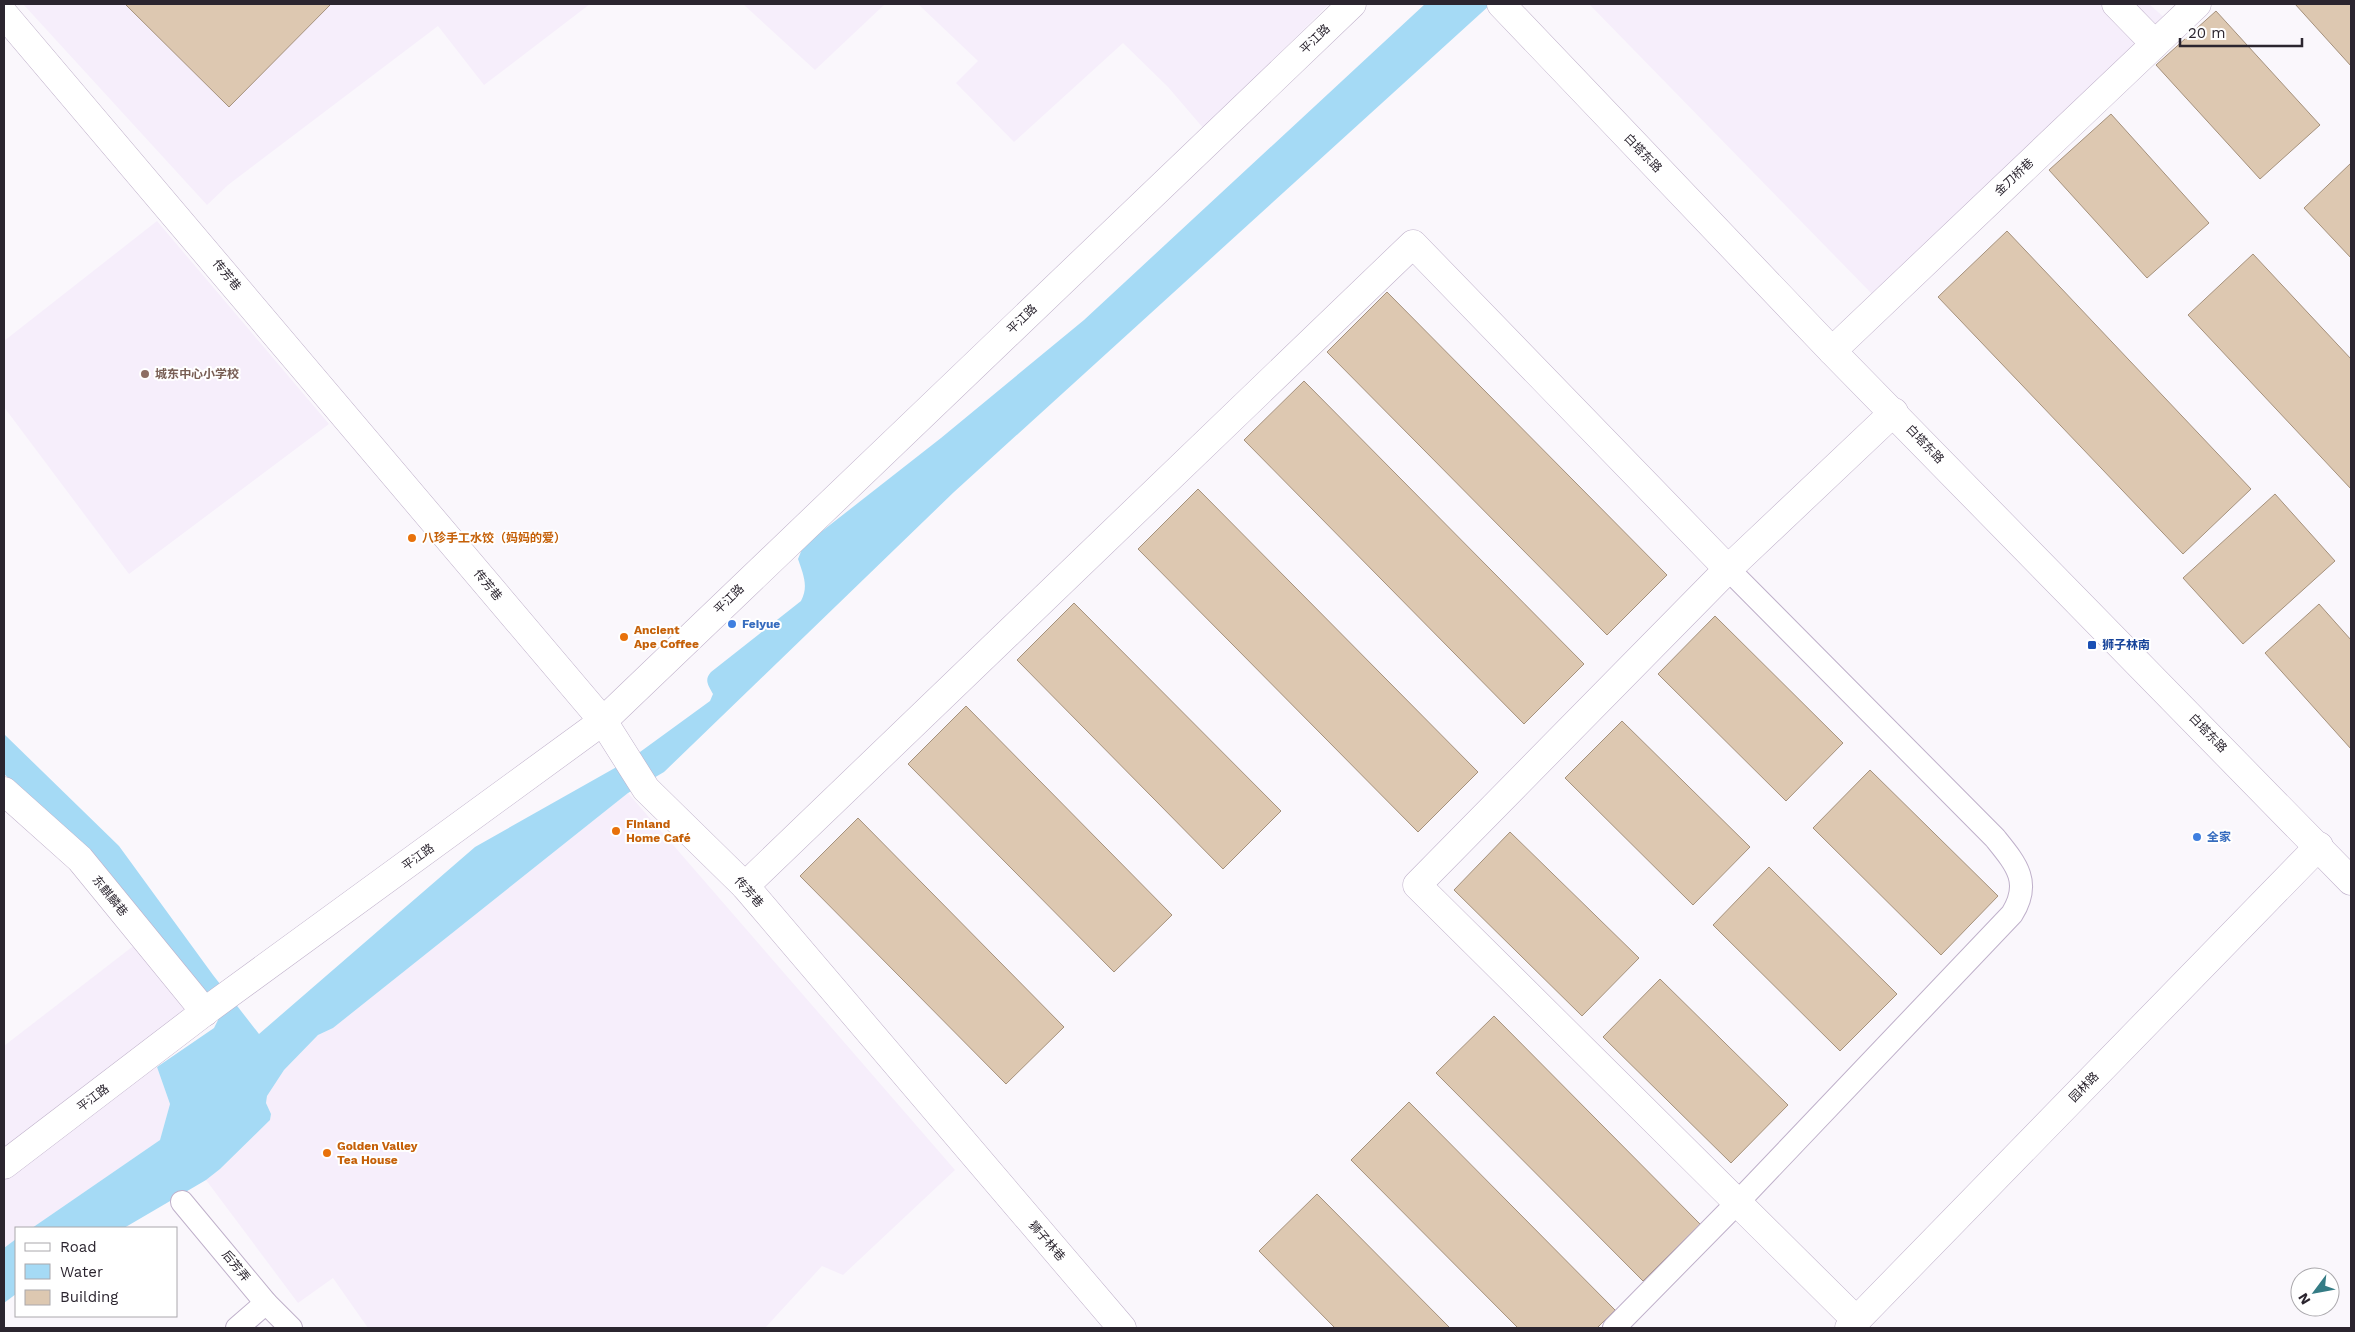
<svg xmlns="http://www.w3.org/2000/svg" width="2355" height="1332" font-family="'Work Sans','Noto Sans SC',sans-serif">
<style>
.built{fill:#f6eefb}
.water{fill:#a5daf5}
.building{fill:#ddc8b1;stroke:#a5917c}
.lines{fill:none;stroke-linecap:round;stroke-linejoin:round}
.service-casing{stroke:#bfb0ca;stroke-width:24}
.pedestrian-casing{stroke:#bfb0ca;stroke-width:29}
.minor-casing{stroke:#bfb0ca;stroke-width:29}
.tertiary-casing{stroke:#bfb0ca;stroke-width:29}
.secondary-casing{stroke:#bfb0ca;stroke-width:29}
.service{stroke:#fff;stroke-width:22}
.pedestrian{stroke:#fff;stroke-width:28}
.minor{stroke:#fff;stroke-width:28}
.tertiary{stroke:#fff;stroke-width:28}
.secondary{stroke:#fff;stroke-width:28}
.education-dot{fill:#8d6e63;stroke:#fff;stroke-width:2}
.food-dot{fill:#e8710a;stroke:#fff;stroke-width:2}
.shop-dot{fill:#3f7fe0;stroke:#fff;stroke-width:2}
.transit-dot{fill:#1a4fb4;stroke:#fff;stroke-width:2}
.labels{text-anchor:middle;stroke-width:4;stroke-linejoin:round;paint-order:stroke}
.street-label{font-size:12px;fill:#2b252f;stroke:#fff}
.education-label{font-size:12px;font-weight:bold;fill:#785e54;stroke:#fff;text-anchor:start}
.food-label{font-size:12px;font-weight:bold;fill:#c56008;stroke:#fff;text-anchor:start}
.shop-label{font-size:12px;font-weight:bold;fill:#366cbe;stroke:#fff;text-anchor:start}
.transit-label{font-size:12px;font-weight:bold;fill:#164399;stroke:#fff;text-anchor:start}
</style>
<rect width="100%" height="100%" fill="#faf7fc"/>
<g class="built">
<polygon points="23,4 590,4 484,85 438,26 228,185 207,205"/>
<polygon points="743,4 885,4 815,70"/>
<polygon points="918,4 1329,4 1204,129 1168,87 1123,43 1014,142 956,83 978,61"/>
<polygon points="1589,4 2149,4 2167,20 1872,294"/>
<polygon points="157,221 329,424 129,574 4,407 4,341"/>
<polygon points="628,793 955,1170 843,1275 822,1266 765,1328 368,1328 333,1278 298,1303 206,1180 220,1169 270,1120 271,1114 266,1103 267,1096 284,1070 318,1035 333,1028"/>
<polygon points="136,944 195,1010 4,1149 4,1046"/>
<polygon points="157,1067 170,1104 160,1140 32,1228 16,1228 16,1239 4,1248 4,1180 147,1072"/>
</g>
<g class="water">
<path d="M1425,4h66l-537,488 -290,280 -36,21 -295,235 -15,7 -34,35 -17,26 -1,7 5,11 -1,6 -50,49 -14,11 -82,48h-92l128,-88 10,-36 -13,-37 57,-39 4,-8 -22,-30 -175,-201 -17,-15v-40l115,112 94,129 46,59 216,-187 154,-87 81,-59 3,-7c-5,-9 -9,-14 -2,-22l90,-71c8,-15 2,-27 -3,-42l4,-10 10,-10 129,-101 143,-118z"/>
<polygon points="16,1239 16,1294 4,1303 4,1248"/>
</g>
<g class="building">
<polygon points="125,4 331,4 229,107"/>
<polygon points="2295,4 2351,4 2351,66"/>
<polygon points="2216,11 2320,125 2260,179 2156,65"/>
<polygon points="2111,114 2209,223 2147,278 2049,170"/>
<polygon points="2351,163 2351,258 2304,208"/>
<polygon points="2007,231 2251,489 2183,554 1938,297"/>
<polygon points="2253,254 2351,359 2351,489 2188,315"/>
<polygon points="1387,292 1667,575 1607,635 1327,352"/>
<polygon points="1304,381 1584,664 1524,724 1244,440"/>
<polygon points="1198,489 1478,772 1418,832 1138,549"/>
<polygon points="2275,494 2335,561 2243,644 2183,578"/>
<polygon points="1074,603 1281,811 1223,869 1017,660"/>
<polygon points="2319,604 2351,640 2351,749 2265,653"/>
<polygon points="1715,616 1843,743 1786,801 1658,674"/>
<polygon points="966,706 1172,915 1114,972 908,764"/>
<polygon points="1622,721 1750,847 1693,905 1565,778"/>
<polygon points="1870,770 1998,896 1941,955 1813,828"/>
<polygon points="858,818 1064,1027 1006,1084 800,876"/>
<polygon points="1510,832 1639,958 1582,1016 1454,890"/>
<polygon points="1769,867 1897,994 1840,1051 1713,925"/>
<polygon points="1660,979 1788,1105 1731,1163 1603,1037"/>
<polygon points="1494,1016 1700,1224 1643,1281 1436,1073"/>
<polygon points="1409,1102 1615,1310 1597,1328 1518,1328 1351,1160"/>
<polygon points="1317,1194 1450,1328 1335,1328 1259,1251"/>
</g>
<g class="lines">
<defs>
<g id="service">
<polyline points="182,1202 266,1303 291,1328"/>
<polyline points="237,1328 266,1303"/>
<path d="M1614,1328l124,-126 274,-288c20,-32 4,-50 -17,-76l-267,-269"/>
</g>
<polyline id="pedestrian" points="4,1165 207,1010 603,721 1352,4"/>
<g id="minor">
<polyline points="2116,4 2155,44"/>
<polyline points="1832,351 2197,4"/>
<polyline points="4,791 80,859 205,1012"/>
<polyline points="745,886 1413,244 1728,569"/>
<polyline points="1856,1320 1417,885 1728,569 1894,412"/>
<polyline points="1849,1328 2319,846"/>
</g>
<polyline id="tertiary" points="4,14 603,721 646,789 745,886 1122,1328"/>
<polyline id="secondary" points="1501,4 1832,351 2351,881"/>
</defs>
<use href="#service" class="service-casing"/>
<use href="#pedestrian" class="pedestrian-casing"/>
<use href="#minor" class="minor-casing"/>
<use href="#tertiary" class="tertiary-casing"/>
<use href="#secondary" class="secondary-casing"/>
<use href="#service" class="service"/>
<use href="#pedestrian" class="pedestrian"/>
<use href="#minor" class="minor"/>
<use href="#tertiary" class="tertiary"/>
<use href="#secondary" class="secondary"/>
</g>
<circle class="education-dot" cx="145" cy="374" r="5"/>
<g class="food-dot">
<circle cx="412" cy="538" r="5"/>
<circle cx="624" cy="637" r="5"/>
<circle cx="616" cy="831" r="5"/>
<circle cx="327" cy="1153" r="5"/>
</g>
<g class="shop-dot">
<circle cx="732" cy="624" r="5"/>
<circle cx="2197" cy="837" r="5"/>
</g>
<rect class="transit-dot" x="2087" y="640" width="10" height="10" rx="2.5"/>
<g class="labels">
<g class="street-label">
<text transform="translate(1315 39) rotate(-44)" y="4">平江路</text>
<text transform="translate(1643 153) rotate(46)" y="4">白塔东路</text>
<text transform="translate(2014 177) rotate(-43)" y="4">金刀桥巷</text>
<text transform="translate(227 275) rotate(50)" y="4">传芳巷</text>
<text transform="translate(1022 319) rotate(-44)" y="4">平江路</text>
<text transform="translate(1925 444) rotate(46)" y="4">白塔东路</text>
<text transform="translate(488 585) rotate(50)" y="4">传芳巷</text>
<text transform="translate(729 599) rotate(-44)" y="4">平江路</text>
<text transform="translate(2208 733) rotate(46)" y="4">白塔东路</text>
<text transform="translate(418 857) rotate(-36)" y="4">平江路</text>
<text transform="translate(749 892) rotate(48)" y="4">传芳巷</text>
<text transform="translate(110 896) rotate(51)" y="4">东麒麟巷</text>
<text transform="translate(2084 1087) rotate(-46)" y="4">园林路</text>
<text transform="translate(93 1098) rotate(-37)" y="4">平江路</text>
<text transform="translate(1047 1241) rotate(49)" y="4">狮子林巷</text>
<text transform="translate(236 1266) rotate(51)" y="4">后芳弄</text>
</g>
<g class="education-label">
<text x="155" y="378">城东中心小学校</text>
</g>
<g class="food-label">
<text x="422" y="542">八珍手工水饺（妈妈的爱）</text>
<text x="634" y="634">Ancient<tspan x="634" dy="14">Ape Coffee</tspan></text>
<text x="626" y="828">Finland<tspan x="626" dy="14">Home Café</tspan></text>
<text x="337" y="1150">Golden Valley<tspan x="337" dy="14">Tea House</tspan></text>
</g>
<g class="shop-label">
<text x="742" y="628">Feiyue</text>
<text x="2207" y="841">全家</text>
</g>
<g class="transit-label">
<text x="2102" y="649">狮子林南</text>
</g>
</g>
<rect width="2355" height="1332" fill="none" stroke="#2b252f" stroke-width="10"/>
<rect x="15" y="1227" width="162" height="90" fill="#ffffff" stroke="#aaa8ac"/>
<rect x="25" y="1243" width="25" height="8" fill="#ffffff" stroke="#aaa8ac"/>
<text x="60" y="1252" font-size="15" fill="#2b252f">Road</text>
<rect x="25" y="1264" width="25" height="15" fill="#a5daf5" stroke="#aaa8ac"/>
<text x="60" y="1277" font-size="15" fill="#2b252f">Water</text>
<rect x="25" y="1290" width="25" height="15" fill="#ddc8b1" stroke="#aaa8ac"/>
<text x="60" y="1302" font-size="15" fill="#2b252f">Building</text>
<g transform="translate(2315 1292) rotate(238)"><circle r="24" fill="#ffffff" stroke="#aaa8ac"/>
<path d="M0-4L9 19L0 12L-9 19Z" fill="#357c85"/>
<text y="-8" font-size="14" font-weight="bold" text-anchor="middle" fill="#2b252f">N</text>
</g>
<path d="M2180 38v8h122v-8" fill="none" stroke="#2b252f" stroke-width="2.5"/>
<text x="2188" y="38" font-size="15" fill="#2b252f" stroke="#ffffff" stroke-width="4" paint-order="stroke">20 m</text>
</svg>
